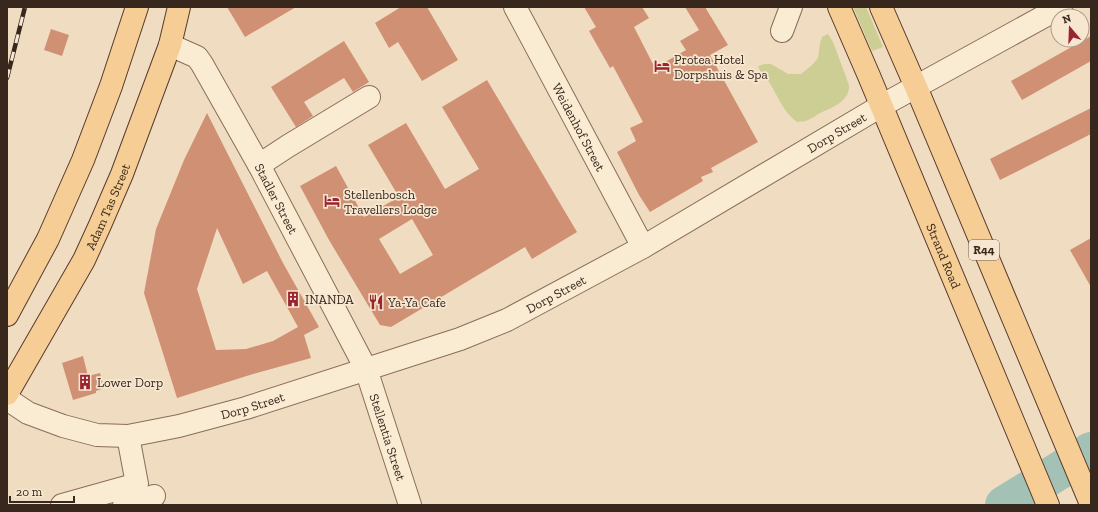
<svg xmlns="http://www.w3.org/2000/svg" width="1098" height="512" font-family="'Zilla Slab',serif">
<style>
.green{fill:#cdce93}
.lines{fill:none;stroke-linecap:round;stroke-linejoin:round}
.river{stroke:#a3c2b5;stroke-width:38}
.building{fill:#d09074;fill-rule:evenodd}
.minor-casing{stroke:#8a6d57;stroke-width:24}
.major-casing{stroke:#573b2c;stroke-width:24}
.minor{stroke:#faebd3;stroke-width:22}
.major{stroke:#f5cd95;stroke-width:22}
.rail-casing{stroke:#38271c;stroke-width:4.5}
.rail{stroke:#f7e7d0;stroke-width:3;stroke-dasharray:9;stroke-linecap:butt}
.labels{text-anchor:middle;stroke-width:3.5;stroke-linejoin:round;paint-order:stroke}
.shield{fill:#f7e7d0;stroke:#716152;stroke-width:1}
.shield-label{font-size:12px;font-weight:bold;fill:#38271c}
.poi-label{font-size:13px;fill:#38271c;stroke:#f7e7d0;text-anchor:start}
.street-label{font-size:13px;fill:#38271c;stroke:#f7e7d0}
</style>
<rect width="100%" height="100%" fill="#f0dcc0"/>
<g class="green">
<polygon points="853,7 866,7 883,47 872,51"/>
<path d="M828,34l5,8 16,43c1,16 -17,23 -29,28 -3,1 -5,4 -8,5 -5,3 -10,4 -15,4 -14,-10 -19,-26 -28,-40 -3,-6 -9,-9 -11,-16l7,-2h6l17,10h13l11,-9 6,-7 2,-15 2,-6z"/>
</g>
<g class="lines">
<polyline class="river" points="1004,505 1091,451"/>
</g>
<g class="building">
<polygon points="227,7 296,7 245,37"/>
<polygon points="401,7 427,7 458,60 422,81 398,42 389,48 375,23"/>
<polygon points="584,7 642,7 649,18 634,27 655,68 686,50 680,41 699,30 685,7 705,7 728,45 710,55 758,142 711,168 713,172 701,177 703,181 650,212 639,195 617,152 636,141 630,128 643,122 613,66 610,68 589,31 596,27"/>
<polygon points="51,29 69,35 62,56 44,50"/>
<polygon points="1091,36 1091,61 1022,100 1011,81"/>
<polygon points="344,41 369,82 353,92 344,78 304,102 313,116 296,127 271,87"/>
<path d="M487,80l90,152 -45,27 -7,-12 -134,80 -11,-2 -51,-85 -29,-54 36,-20 28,51 35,-20 -31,-52 38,-22 39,66 34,-20 -37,-62zM412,219l21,36 -33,19 -21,-35z"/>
<polygon points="1091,108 1091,134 1000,180 990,159"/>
<path d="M207,113l76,150 36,64 -15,8 7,23 -58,16 -76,24 -33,-105 12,-64 28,-69zM217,228l26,56 24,-13 31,56 -25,14 -27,8 -30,1 -19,-61z"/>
<polygon points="1091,238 1091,287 1070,250"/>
<polygon points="83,356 88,376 100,373 104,388 96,391 96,393 73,400 62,363"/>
</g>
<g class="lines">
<defs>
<g id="minor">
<path id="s1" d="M515,7l128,240"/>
<polyline points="782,31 791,7"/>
<path id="s2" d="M170,45l27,12 5,7 57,101 107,204 44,136"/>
<polyline points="259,165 288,146 369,97"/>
<path id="s3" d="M7,399l21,14 35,13 34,9 31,1 51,-10 67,-18 214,-69 47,-19 136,-73 238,-141 180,-99"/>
<polyline points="62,505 137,484 128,436"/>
<polyline points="124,505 154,496"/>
</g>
<g id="major">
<path id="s4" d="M839,7l30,69 179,429"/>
<polyline points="881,7 916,87 1091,504"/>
<polyline points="7,315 48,239 83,160 111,86 137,7"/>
<path id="s5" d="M7,394l77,-134 16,-35 22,-51 48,-129 9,-38"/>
</g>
</defs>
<use href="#minor" class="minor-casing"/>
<use href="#major" class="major-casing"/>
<use href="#minor" class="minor"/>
<use href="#major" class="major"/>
<defs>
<polyline id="rail" points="7,78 25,7"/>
</defs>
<use href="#rail" class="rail-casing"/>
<use href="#rail" class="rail"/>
</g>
<defs>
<symbol id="hotel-bare" viewBox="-9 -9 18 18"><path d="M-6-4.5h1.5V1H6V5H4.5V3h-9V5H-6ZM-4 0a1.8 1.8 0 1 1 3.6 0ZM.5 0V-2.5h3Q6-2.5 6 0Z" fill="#9b2431" stroke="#f7e7d0" stroke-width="2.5" paint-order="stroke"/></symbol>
<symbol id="building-bare" viewBox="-9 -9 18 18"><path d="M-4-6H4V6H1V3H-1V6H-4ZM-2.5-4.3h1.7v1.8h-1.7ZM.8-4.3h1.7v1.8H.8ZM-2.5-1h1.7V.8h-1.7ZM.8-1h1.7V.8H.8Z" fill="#9b2431" stroke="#f7e7d0" stroke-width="2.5" paint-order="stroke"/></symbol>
<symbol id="restaurant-bare" viewBox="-9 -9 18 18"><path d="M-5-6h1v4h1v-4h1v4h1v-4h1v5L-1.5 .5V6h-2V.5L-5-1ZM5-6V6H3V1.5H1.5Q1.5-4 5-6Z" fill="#9b2431" stroke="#f7e7d0" stroke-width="2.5" paint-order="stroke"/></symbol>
</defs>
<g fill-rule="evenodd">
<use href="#hotel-bare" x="651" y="55" width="22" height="22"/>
<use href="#hotel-bare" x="321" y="190" width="22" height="22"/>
<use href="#building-bare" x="282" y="288" width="22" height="22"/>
<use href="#restaurant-bare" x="365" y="291" width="22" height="22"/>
<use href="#building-bare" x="74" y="371" width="22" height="22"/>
</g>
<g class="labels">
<rect class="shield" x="969" y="240" width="30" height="20" rx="3"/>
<g class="shield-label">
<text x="984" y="254">R44</text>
</g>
<g class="poi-label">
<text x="674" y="64">Protea Hotel<tspan x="674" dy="15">Dorpshuis &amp; Spa</tspan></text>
<text x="344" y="199">Stellenbosch<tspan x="344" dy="15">Travellers Lodge</tspan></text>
<text x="305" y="304">INANDA</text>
<text x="388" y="307">Ya-Ya Cafe</text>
<text x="97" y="387">Lower Dorp</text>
</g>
<g class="street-label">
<text dy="5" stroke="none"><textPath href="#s1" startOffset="136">Weidenhof Street</textPath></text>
<text dy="5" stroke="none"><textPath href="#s3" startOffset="905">Dorp Street</textPath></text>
<text dy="5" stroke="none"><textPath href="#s2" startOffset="192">Stadler Street</textPath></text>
<text dy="5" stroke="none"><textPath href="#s5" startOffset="213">Adam Tas Street</textPath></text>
<text dy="5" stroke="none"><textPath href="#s4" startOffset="270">Strand Road</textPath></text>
<text dy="5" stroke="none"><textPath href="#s3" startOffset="581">Dorp Street</textPath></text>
<text dy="5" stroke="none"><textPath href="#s3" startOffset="257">Dorp Street</textPath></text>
<text dy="5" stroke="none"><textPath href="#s2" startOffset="456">Stellentia Street</textPath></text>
</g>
</g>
<rect width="1098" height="512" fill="none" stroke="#38271c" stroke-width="16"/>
<g transform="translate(1070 28) rotate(341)"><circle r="19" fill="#f7e7d0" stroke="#ab9a88"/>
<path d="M0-3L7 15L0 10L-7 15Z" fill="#9b2431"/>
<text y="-6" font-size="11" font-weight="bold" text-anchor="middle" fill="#38271c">N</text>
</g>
<path d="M10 496v6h64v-6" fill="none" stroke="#38271c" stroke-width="2"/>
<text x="16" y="496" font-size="12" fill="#38271c" stroke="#f7e7d0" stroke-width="3" paint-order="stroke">20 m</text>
</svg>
